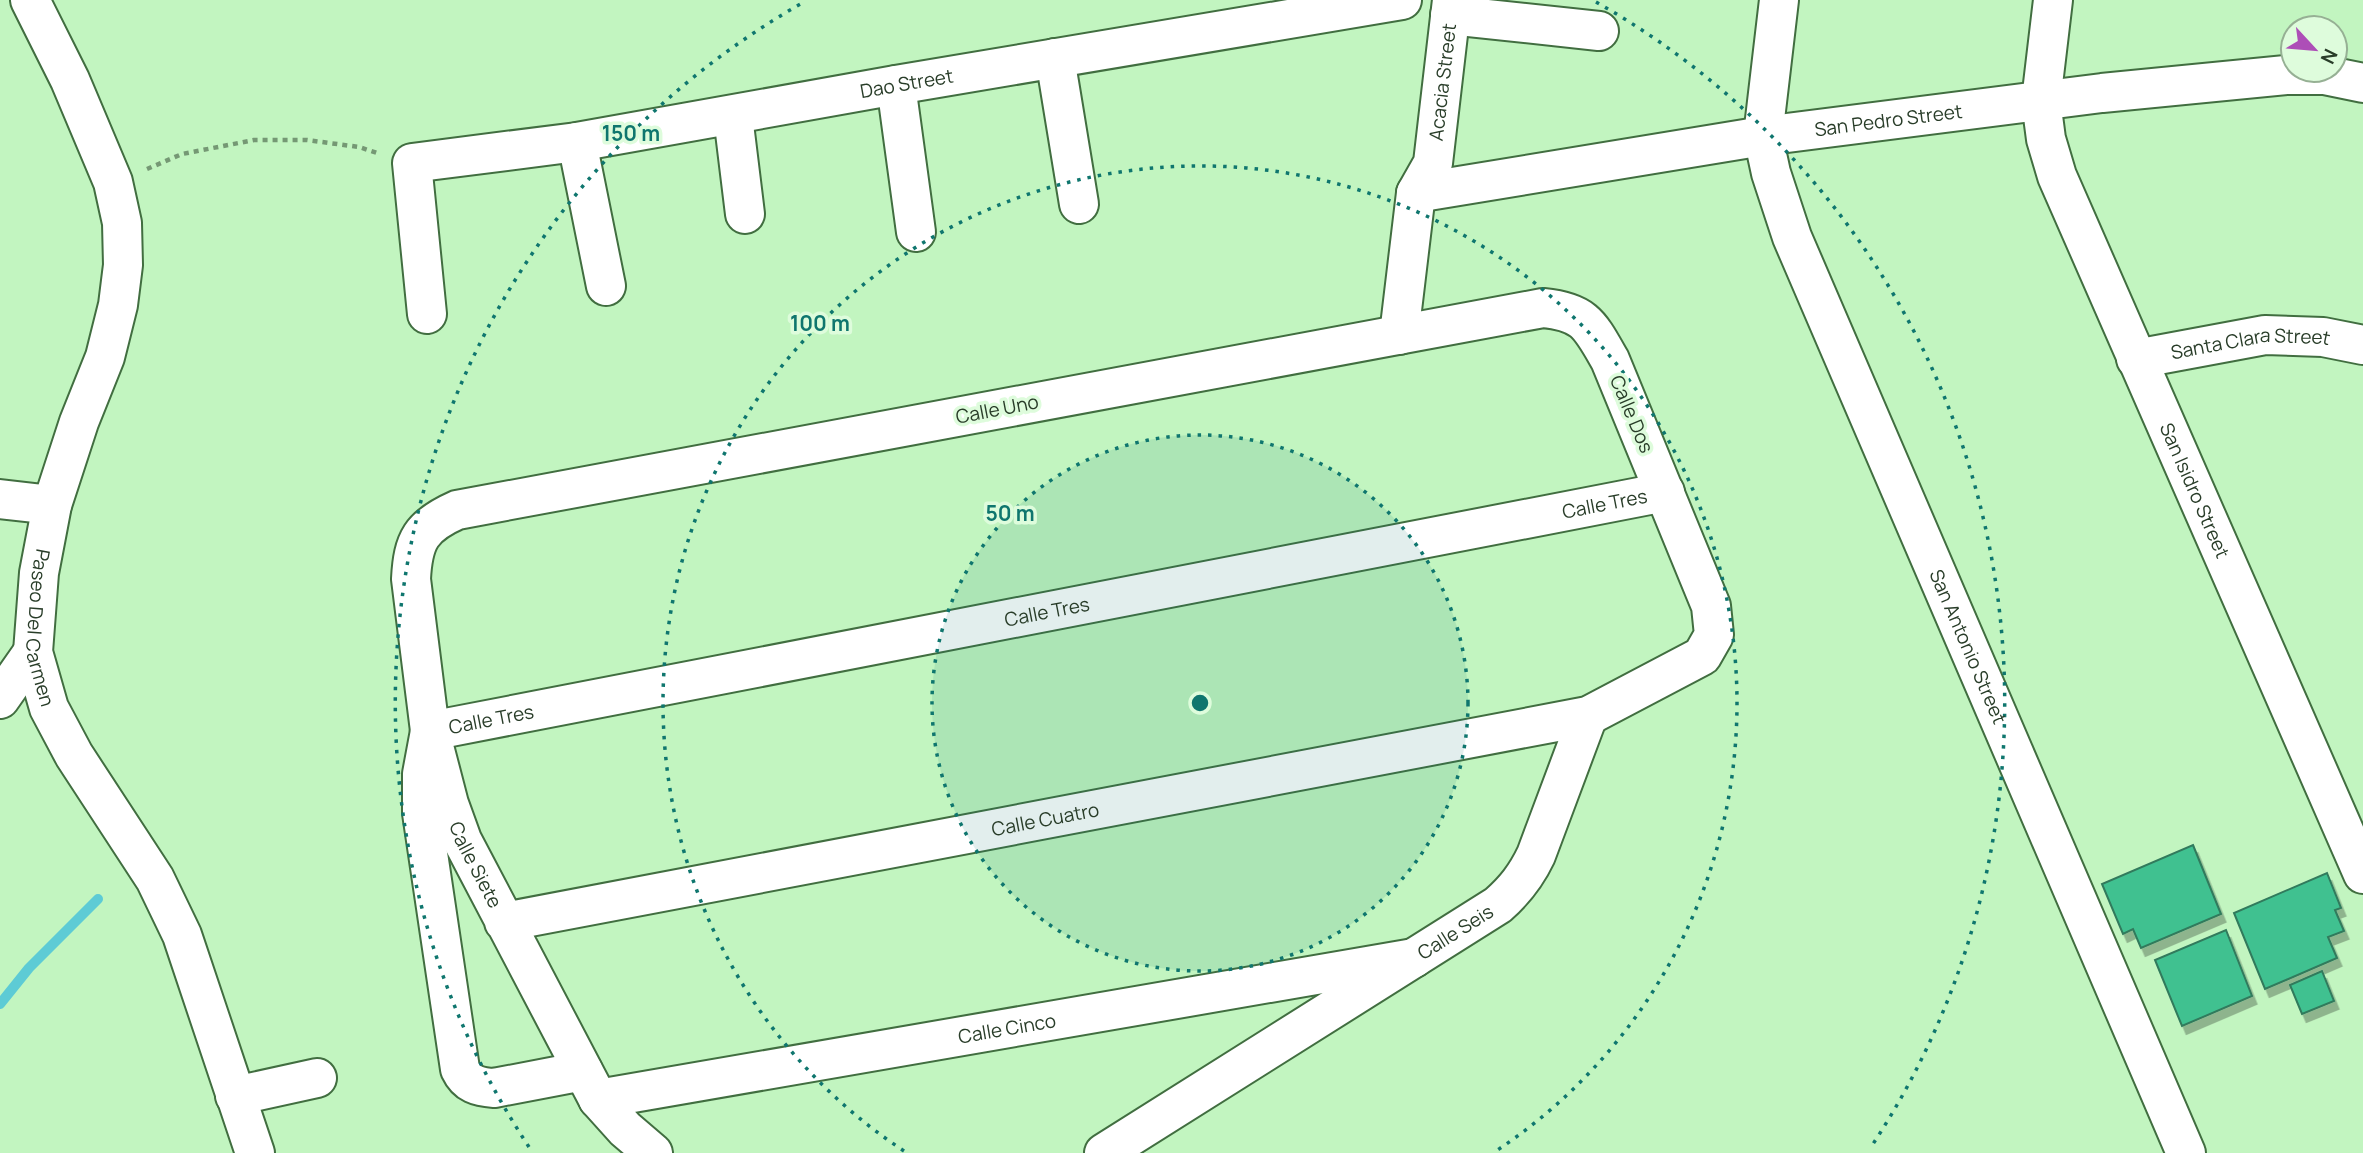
<svg xmlns="http://www.w3.org/2000/svg" width="2363" height="1153" font-family="Manrope,sans-serif">
<style>
.lines{fill:none;stroke-linecap:round;stroke-linejoin:round}
.stream{stroke:#5dcbd5;stroke-width:10}
.building{fill:#3fc190;stroke:#307a5c;stroke-width:2;filter:url(#shadow)}
.minor-casing{stroke:#416e40;stroke-width:42}
.path{stroke:#759874;stroke-width:4.5;stroke-dasharray:5 5;stroke-linecap:butt}
.minor{stroke:#fff;stroke-width:38}
.ring{fill:none;stroke:#0f766e;stroke-width:3.5;stroke-dasharray:3.5 7}
.labels{text-anchor:middle;stroke-width:7;stroke-linejoin:round;paint-order:stroke}
.street-label{font-size:19px;fill:#293d29;stroke:#defcdc}
.centre{fill:#0f766e;stroke:#defcdc;stroke-width:3.5}
.ring-label{font-size:21px;text-anchor:middle;font-weight:bold;fill:#0f766e;stroke:#defcdc;stroke-width:7;stroke-linejoin:round;paint-order:stroke}
</style>
<defs>
<filter id="shadow"><feDropShadow dx="4.5" dy="8" stdDeviation="0" flood-color="#0004"/></filter>
</defs>
<rect width="100%" height="100%" fill="#c2f5c0"/>
<g class="lines">
<polyline class="stream" points="0,1004 29,968 98,899"/>
</g>
<g class="building">
<polygon points="2193,845 2221,914 2141,948 2133,929 2123,934 2102,884"/>
<polygon points="2327,873 2341,908 2335,910 2344,931 2328,937 2337,958 2265,989 2234,913"/>
<polygon points="2226,930 2252,996 2182,1026 2155,960"/>
<polygon points="2322,971 2334,1001 2302,1014 2290,985"/>
</g>
<g class="lines">
<defs>
<g id="minor">
<path id="s1" d="M30,0l40,80 43,102 9,41 1,42 -5,40 -13,52 -26,65 -27,83 -13,68 -6,79 16,56 25,47 81,124 27,56 73,218"/>
<path id="s2" d="M1779,0l-16,136 8,37 21,64 394,916"/>
<path id="s3" d="M2053,0l-12,101 5,38 11,37 306,698"/>
<polyline points="1450,15 1599,31"/>
<polyline points="1055,58 1079,204"/>
<polyline points="896,85 916,232"/>
<polyline points="733,116 745,214"/>
<polyline points="577,142 606,286"/>
<path id="s4" d="M1416,193l347,-57 339,-43 184,-18h38l39,8"/>
<path id="s5" d="M427,314l-15,-151 165,-21 319,-57 506,-85"/>
<path id="s6" d="M1399,335l17,-142 17,-30 19,-163"/>
<path id="s7" d="M2136,359l129,-24 58,2 40,8"/>
<polyline points="0,499 52,505"/>
<polyline points="0,699 33,652"/>
<path id="s8" d="M504,922l1084,-206 114,-60 12,-21 -3,-29 -101,-246c-20,-35 -25,-48 -67,-52l-1086,202c-36,16 -44,30 -46,69l19,152 19,73 13,36 136,259 27,30 28,24"/>
<path id="s9" d="M583,1071l-89,17c-16,-1 -27,-4 -34,-19l-38,-256v-39l8,-43 1235,-239"/>
<polyline points="235,1096 317,1078"/>
<path id="s10" d="M598,1099l816,-141"/>
<path id="s11" d="M1104,1153l394,-248c17,-15 28,-29 38,-50l52,-139"/>
</g>
</defs>
<use href="#minor" class="minor-casing"/>
<polyline class="path" points="147,169 182,154 254,140 307,140 359,147 377,153"/>
<use href="#minor" class="minor"/>
</g>
<circle cx="1200" cy="703" r="268" fill="#0f766e" fill-opacity=".12"/>
<g class="ring">
<circle cx="1200" cy="703" r="268"/>
<path d="M904 1151A537 537 0 1 1 1496 1151"/>
<path d="M529 1147A805 805 0 0 1 804 2M1596 2A805 805 0 0 1 1871 1147"/>
</g>
<g class="labels">
<g class="street-label">
<text dy="7" stroke="none"><textPath href="#s6" startOffset="259">Acacia Street</textPath></text>
<text dy="7" stroke="none"><textPath href="#s5" startOffset="653">Dao Street</textPath></text>
<text dy="7" stroke="none"><textPath href="#s4" startOffset="478">San Pedro Street</textPath></text>
<text dy="7" stroke="none"><textPath href="#s7" startOffset="116">Santa Clara Street</textPath></text>
<text transform="translate(997 409) rotate(-11)" y="7">Calle Uno</text>
<text transform="translate(1632 414) rotate(67)" y="7">Calle Dos</text>
<text dy="7" stroke="none"><textPath href="#s3" startOffset="522">San Isidro Street</textPath></text>
<text dy="7" stroke="none"><textPath href="#s9" startOffset="1670">Calle Tres</textPath></text>
<text dy="7" stroke="none"><textPath href="#s9" startOffset="1102">Calle Tres</textPath></text>
<text dy="7" stroke="none"><textPath href="#s1" startOffset="660">Paseo Del Carmen</textPath></text>
<text dy="7" stroke="none"><textPath href="#s2" startOffset="688">San Antonio Street</textPath></text>
<text dy="7" stroke="none"><textPath href="#s9" startOffset="536">Calle Tres</textPath></text>
<text dy="7" stroke="none"><textPath href="#s8" startOffset="551">Calle Cuatro</textPath></text>
<text dy="7" stroke="none"><textPath href="#s8" startOffset="3131">Calle Siete</textPath></text>
<text dy="7" stroke="none"><textPath href="#s11" startOffset="415">Calle Seis</textPath></text>
<text dy="7" stroke="none"><textPath href="#s10" startOffset="415">Calle Cinco</textPath></text>
</g>
</g>
<circle cx="1200" cy="703" r="10" class="centre"/>
<g class="ring-label">
<text x="631" y="141">150 m</text>
<text x="820" y="331">100 m</text>
<text x="1010" y="521">50 m</text>
</g>
<g transform="translate(2314 49) rotate(116)"><circle r="33" fill="#defcdc" stroke="#96b094" stroke-width="2"/>
<path d="M0-5L12 26L0 18L-12 26Z" fill="#ad4eb7"/>
<text y="-10" font-size="19" font-weight="bold" text-anchor="middle" fill="#293d29">N</text>
</g>
</svg>
